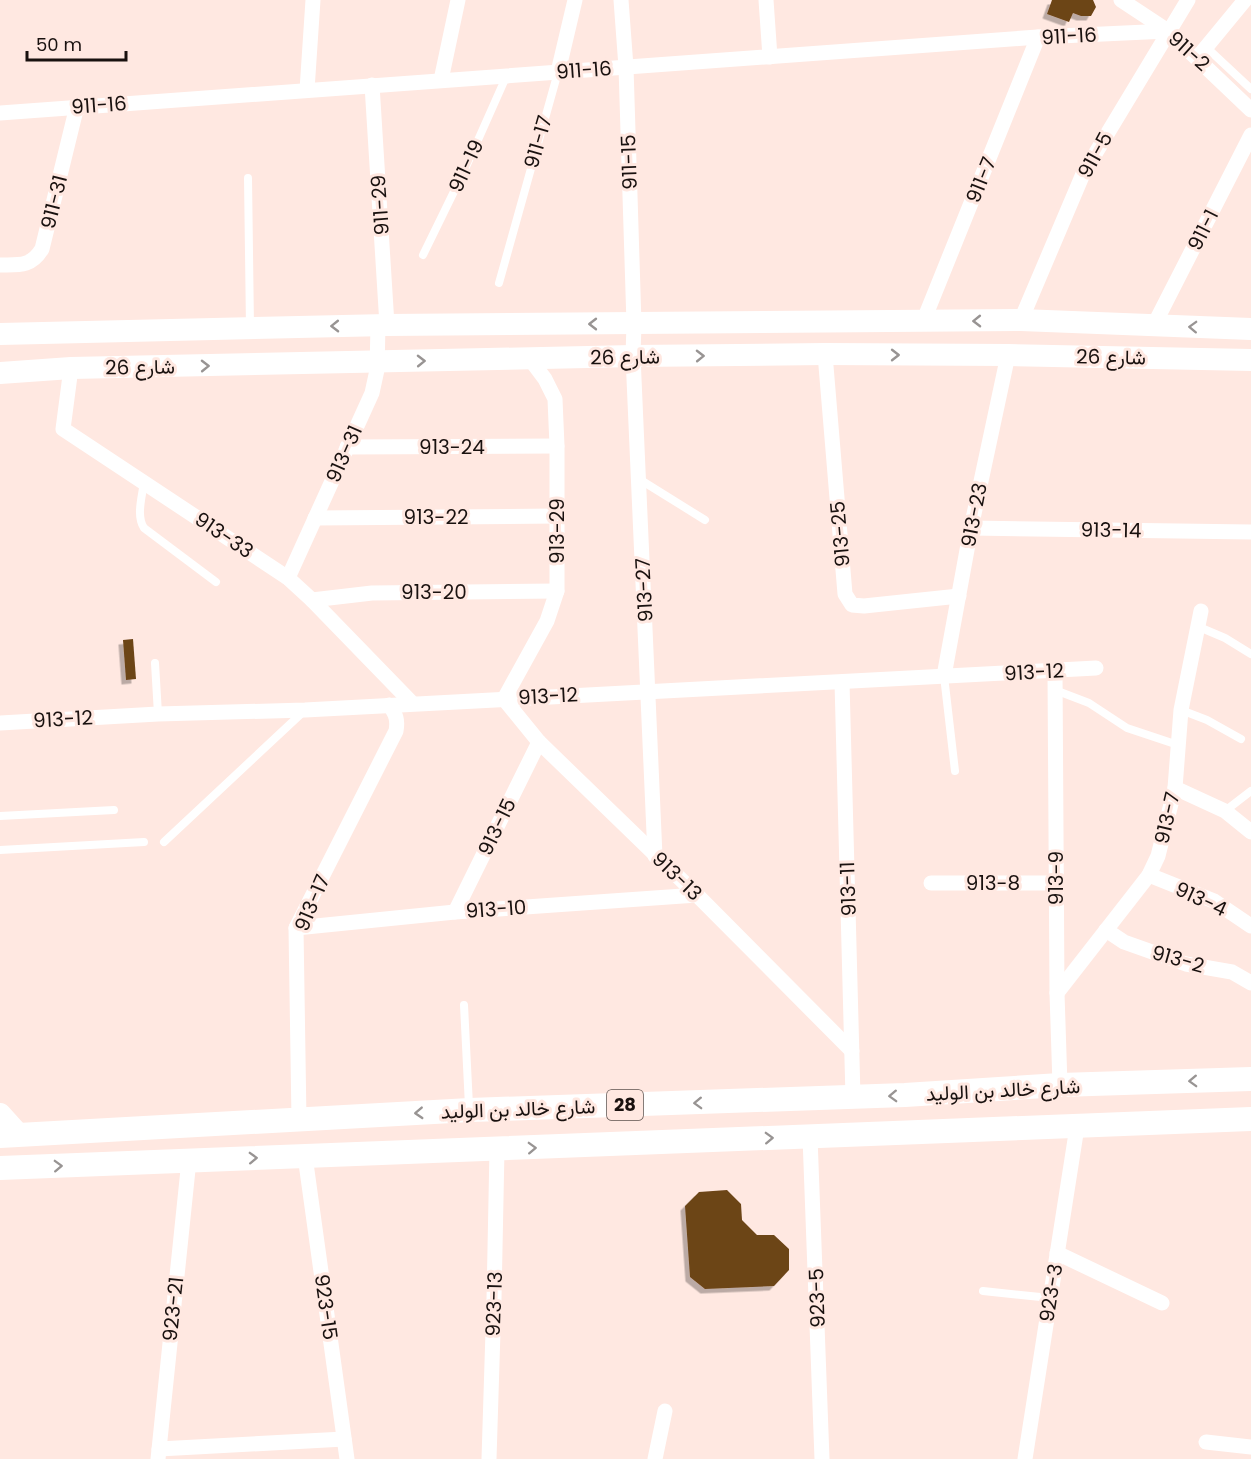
<svg xmlns="http://www.w3.org/2000/svg" width="1251" height="1459" font-family="Poppins,Vazirmatn,sans-serif">
<style>
.building{fill:#6c4418;filter:url(#shadow)}
.lines{fill:none;stroke-linecap:round;stroke-linejoin:round}
.lane{stroke:#fff;stroke-width:8}
.street{stroke:#fff;stroke-width:15}
.secondary{stroke:#fff;stroke-width:22}
.primary{stroke:#fff;stroke-width:24}
.oneway{stroke:#989493}
.labels{text-anchor:middle;stroke-width:6;stroke-linejoin:round;paint-order:stroke}
.shield{fill:#ffe8e1;stroke:#5e524e;stroke-width:1.5}
.shield-label{font-size:18px;font-weight:bold;fill:#19110f}
.street-label{font-size:20px;fill:#19110f;stroke:#ffe8e1}
</style>
<defs>
<filter id="shadow"><feDropShadow dx="-4.5" dy="4.5" stdDeviation="0" flood-color="#0004"/></filter>
</defs>
<rect width="100%" height="100%" fill="#ffe8e1"/>
<g class="building">
<polygon points="1052,0 1093,0 1096,7 1091,16 1081,16 1073,13 1069,22 1047,14"/>
<polygon points="133,639 136,679 126,680 123,640"/>
<polygon points="727,1190 741,1204 742,1220 757,1235 774,1235 789,1249 789,1270 774,1286 705,1289 690,1277 685,1206 699,1192"/>
</g>
<g class="lines">
<g class="lane">
<polyline points="1206,47 1251,89"/>
<polyline points="248,178 250,327"/>
<polyline points="423,255 466,167 506,77"/>
<polyline points="499,283 558,72"/>
<polyline points="639,479 705,520"/>
<path d="M144,482c-2,15 -8,34 0,46l72,54"/>
<polyline points="1199,627 1225,638 1251,654"/>
<polyline points="155,663 158,714"/>
<polyline points="944,676 955,771"/>
<polyline points="1055,690 1089,703 1127,728 1178,745"/>
<polyline points="1181,710 1207,720 1241,739"/>
<polyline points="1225,811 1251,791"/>
<polyline points="0,816 114,810"/>
<polyline points="164,842 303,712"/>
<polyline points="0,850 144,842"/>
<polyline points="464,1005 469,1106"/>
<polyline points="983,1291 1050,1298"/>
</g>
<g class="street">
<polyline points="621,0 626,67 634,324 633,356 655,856"/>
<polyline points="766,0 770,57"/>
<polyline points="1121,0 1168,31 1251,110"/>
<polyline points="1198,57 1245,0"/>
<polyline points="558,72 575,0"/>
<polyline points="441,80 458,0"/>
<polyline points="372,85 387,325"/>
<polyline points="307,90 313,0"/>
<polyline points="0,113 1038,37 1168,31"/>
<path d="M0,265c19,0 31,2 42,-16l35,-143"/>
<polyline points="1021,320 1083,174 1188,0"/>
<polyline points="923,322 1038,37"/>
<polyline points="1154,325 1251,135"/>
<polyline points="825,354 845,594 852,605 864,606 959,596"/>
<polyline points="530,359 545,379 555,399 557,446 557,591 547,621 504,699 539,742 697,895 852,1051"/>
<polyline points="71,368 63,429 288,578 312,600 412,703"/>
<polyline points="347,447 557,446"/>
<polyline points="315,518 557,516"/>
<polyline points="971,528 1251,532"/>
<polyline points="288,578 372,393 377,370 378,325"/>
<polyline points="312,600 372,593 557,591"/>
<polyline points="1055,671 1057,993 1060,1085"/>
<polyline points="944,676 971,528 1008,355"/>
<polyline points="842,682 853,1097"/>
<polyline points="0,723 158,714 305,710 1096,668"/>
<polyline points="1175,788 1225,811 1251,832"/>
<polyline points="1149,875 1214,901 1251,926"/>
<polyline points="931,883 1056,883"/>
<polyline points="455,912 539,742"/>
<polyline points="296,928 455,912 697,895"/>
<polyline points="1106,930 1124,942 1186,964 1232,972 1251,983"/>
<polyline points="1057,993 1149,875 1158,856 1175,788 1181,710 1201,611"/>
<path d="M299,1120l-3,-192 100,-197c2,-11 0,-17 -7,-26"/>
<polyline points="810,1137 822,1459"/>
<polyline points="305,1156 347,1459"/>
<polyline points="1057,1253 1162,1303"/>
<polyline points="1206,1442 1251,1447"/>
<polyline points="159,1449 344,1439"/>
<polyline points="158,1459 189,1160"/>
<polyline points="489,1459 494,1299 497,1149"/>
<polyline points="655,1459 665,1411"/>
<polyline points="1025,1459 1077,1127"/>
</g>
<g class="secondary">
<polyline points="0,334 387,325 1021,320 1251,329"/>
<polyline points="0,373 71,368 633,356 825,354 1008,355 1251,360"/>
<polyline points="0,1114 19,1135"/>
</g>
<g class="primary">
<polyline points="0,1136 470,1110 905,1095 1060,1085 1251,1079"/>
<polyline points="0,1168 1251,1119"/>
</g>
</g>
<defs><path id="oneway-chevron" d="M-2-3.5L2.5 0L-2 3.5" fill="none" stroke-width="1.6" stroke-linecap="round" stroke-linejoin="round" transform="scale(1.5)"/></defs>
<g class="oneway">
<use href="#oneway-chevron" transform="translate(977 321) rotate(179)"/>
<use href="#oneway-chevron" transform="translate(593 324) rotate(180)"/>
<use href="#oneway-chevron" transform="translate(335 326) rotate(179)"/>
<use href="#oneway-chevron" transform="translate(1193 327) rotate(-178)"/>
<use href="#oneway-chevron" transform="translate(895 355)"/>
<use href="#oneway-chevron" transform="translate(700 356) rotate(-1)"/>
<use href="#oneway-chevron" transform="translate(421 361) rotate(-1)"/>
<use href="#oneway-chevron" transform="translate(205 366) rotate(-1)"/>
<use href="#oneway-chevron" transform="translate(1193 1081) rotate(178)"/>
<use href="#oneway-chevron" transform="translate(893 1096) rotate(178)"/>
<use href="#oneway-chevron" transform="translate(698 1103) rotate(178)"/>
<use href="#oneway-chevron" transform="translate(419 1113) rotate(177)"/>
<use href="#oneway-chevron" transform="translate(769 1138) rotate(-2)"/>
<use href="#oneway-chevron" transform="translate(532 1148) rotate(-2)"/>
<use href="#oneway-chevron" transform="translate(253 1158) rotate(-2)"/>
<use href="#oneway-chevron" transform="translate(58 1166) rotate(-2)"/>
</g>
<g class="labels">
<rect class="shield" x="607" y="1090" width="36" height="30" rx="4.5"/>
<g class="shield-label">
<text x="625" y="1111">28</text>
</g>
<g class="street-label">
<text transform="translate(1069 36) rotate(-3)" y="7">911-16</text>
<text transform="translate(1189 51) rotate(42)" y="7">911-2</text>
<text transform="translate(584 70) rotate(-4)" y="7">911-16</text>
<text transform="translate(99 105) rotate(-4)" y="7">911-16</text>
<text transform="translate(538 142) rotate(-74)" y="7">911-17</text>
<text transform="translate(1095 155) rotate(-61)" y="7">911-5</text>
<text transform="translate(629 162) rotate(-92)" y="7">911-15</text>
<text transform="translate(466 166) rotate(-65)" y="7">911-19</text>
<text transform="translate(981 180) rotate(-68)" y="7">911-7</text>
<text transform="translate(54 202) rotate(-76)" y="7">911-31</text>
<text transform="translate(380 205) rotate(-94)" y="7">911-29</text>
<text transform="translate(1203 230) rotate(-63)" y="7">911-1</text>
<text transform="translate(625 357) rotate(-1)" y="7">شارع 26</text>
<text transform="translate(1111 357) rotate(1)" y="7">شارع 26</text>
<text transform="translate(140 367) rotate(-1)" y="7">شارع 26</text>
<text x="452" y="454">913-24</text>
<text transform="translate(344 454) rotate(-66)" y="7">913-31</text>
<text transform="translate(974 515) rotate(-79)" y="7">913-23</text>
<text x="436" y="524">913-22</text>
<text transform="translate(1111 530) rotate(1)" y="7">913-14</text>
<text transform="translate(557 531) rotate(-90)" y="7">913-29</text>
<text transform="translate(840 534) rotate(-95)" y="7">913-25</text>
<text transform="translate(224 535) rotate(34)" y="7">913-33</text>
<text transform="translate(644 590) rotate(-93)" y="7">913-27</text>
<text x="434" y="599">913-20</text>
<text transform="translate(1034 672) rotate(-3)" y="7">913-12</text>
<text transform="translate(548 696) rotate(-3)" y="7">913-12</text>
<text transform="translate(63 719) rotate(-3)" y="7">913-12</text>
<text transform="translate(1167 818) rotate(-77)" y="7">913-7</text>
<text transform="translate(497 827) rotate(-64)" y="7">913-15</text>
<text transform="translate(677 876) rotate(44)" y="7">913-13</text>
<text transform="translate(1056 878) rotate(-90)" y="7">913-9</text>
<text x="993" y="890">913-8</text>
<text transform="translate(848 889) rotate(-92)" y="7">913-11</text>
<text transform="translate(1201 899) rotate(25)" y="7">913-4</text>
<text transform="translate(312 903) rotate(-67)" y="7">913-17</text>
<text transform="translate(496 909) rotate(-4)" y="7">913-10</text>
<text transform="translate(1178 959) rotate(16)" y="7">913-2</text>
<text transform="translate(1003 1090) rotate(-3)" y="7">شارع خالد بن الوليد</text>
<text transform="translate(518 1109) rotate(-2)" y="7">شارع خالد بن الوليد</text>
<text transform="translate(1051 1293) rotate(-81)" y="7">923-3</text>
<text transform="translate(817 1298) rotate(-92)" y="7">923-5</text>
<text transform="translate(494 1304) rotate(-88)" y="7">923-13</text>
<text transform="translate(326 1307) rotate(82)" y="7">923-15</text>
<text transform="translate(173 1309) rotate(-84)" y="7">923-21</text>
</g>
</g>
<path d="M27 51v9h99v-9" fill="none" stroke="#19110f" stroke-width="3"/>
<text x="36" y="51" font-size="18" fill="#19110f" stroke="#ffe8e1" stroke-width="4.5" paint-order="stroke">50 m</text>
</svg>
